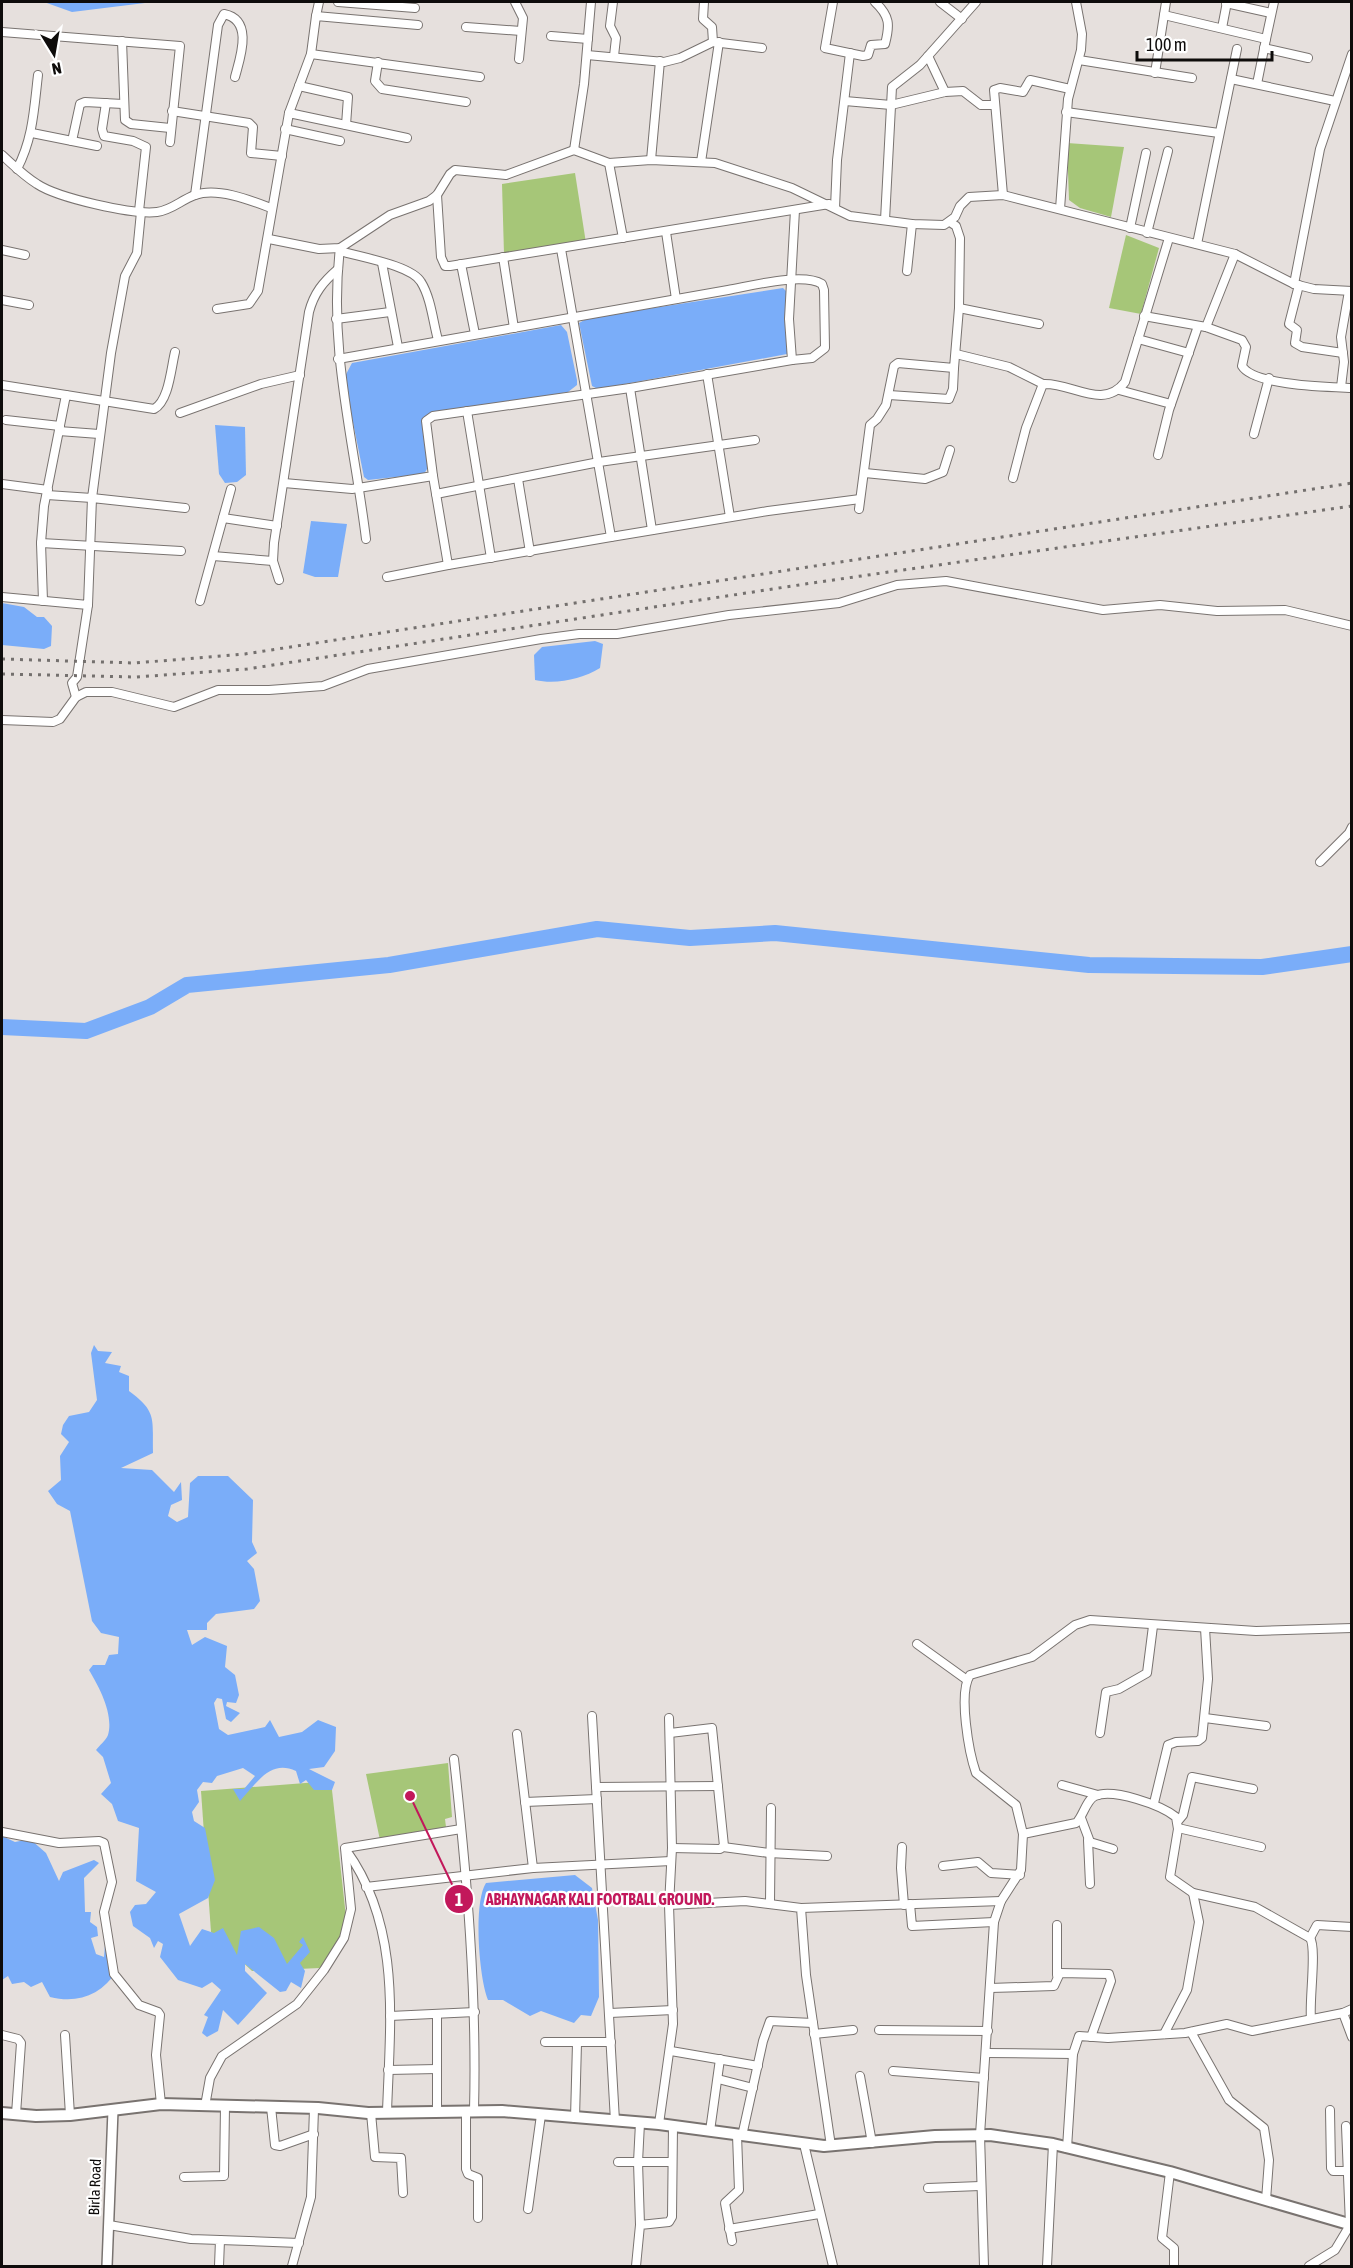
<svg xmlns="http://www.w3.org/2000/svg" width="1353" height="2268" font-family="'Asap Condensed',sans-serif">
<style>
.green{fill:#a6c678}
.water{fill:#7aadf9}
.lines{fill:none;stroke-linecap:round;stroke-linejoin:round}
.river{stroke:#7aadf9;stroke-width:16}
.minor-casing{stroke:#797370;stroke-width:10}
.tertiary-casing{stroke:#797370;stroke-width:12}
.secondary-casing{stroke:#797370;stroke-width:14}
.minor{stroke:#fff;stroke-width:8}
.tertiary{stroke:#fff;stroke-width:9}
.secondary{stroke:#fff;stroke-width:10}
.rail{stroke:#74706e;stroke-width:3;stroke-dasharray:3 6;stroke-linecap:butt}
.labels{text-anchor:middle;stroke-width:4.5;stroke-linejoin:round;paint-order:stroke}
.street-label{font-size:15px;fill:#0e0c0b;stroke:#fff}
.leader{fill:none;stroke:#c2185b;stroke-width:2}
.callout-dot{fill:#c2185b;stroke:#fff;stroke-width:2}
.mark-label{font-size:18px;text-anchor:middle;font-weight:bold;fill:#fff}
.callout-label{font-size:16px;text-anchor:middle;font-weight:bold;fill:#c2185b;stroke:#fff;stroke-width:4.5;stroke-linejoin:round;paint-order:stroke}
</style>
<rect width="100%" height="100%" fill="#e6e0dd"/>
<g class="green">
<polygon points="1067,143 1124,147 1111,217 1080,208 1069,200"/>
<polygon points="575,173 586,243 504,254 502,184"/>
<polygon points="1126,235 1159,248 1141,314 1109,308"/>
<polygon points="448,1763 452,1817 445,1819 446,1827 380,1840 366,1774"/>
<polygon points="331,1781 347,1926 320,1968 252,1971 211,1932 201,1791"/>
</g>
<g class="water">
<polygon points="44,2 153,2 72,12"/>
<polygon points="783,288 787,292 787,354 598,389 592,386 579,323 588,318"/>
<polygon points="561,325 567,332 577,380 577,385 568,392 422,419 430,464 424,474 368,480 364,477 344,378 352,363"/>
<polygon points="215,425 245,427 246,475 237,482 225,483 219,474"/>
<polygon points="311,521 347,524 338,577 315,577 303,573"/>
<polygon points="2,603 24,607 37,617 44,617 52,626 51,646 44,649 2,645"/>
<path d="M595,641l8,3 -3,24c-18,11 -44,17 -65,12l-1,-25 8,-8z"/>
<path d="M94,1345l4,6 14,1 -7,11 16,3 -2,6 10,4v15c29,21 23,29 24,62l-32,15 31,2 22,22 7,-10 1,18 -11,5 -3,11 9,6 11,-5 2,-34 8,-7h30l25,24 -1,42 5,11 -10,8 7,8 6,32 -6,8 -38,5 -9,9v7h-20l5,15 13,-8 22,9 -2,21 10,8 4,20 -3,8 -9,-1 -1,4 14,7 -9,9 -5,-3 -4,-20 -5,-1 -3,5 5,26 9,6 37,-8 5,-7 9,17 23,-5 16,-12 18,7 -1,24 -11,16 -15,2 26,13 -3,8h-18l-8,-10 -6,4 -4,-13c-26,-12 -39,12 -56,30l-7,-12h11l11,-13 -12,-8 -26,8 -5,7 -9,-1 -6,8 2,12 -7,10 2,9 11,7 10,52 -7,18 -29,16 11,32 12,-17 12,4 9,-5 14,27 4,-24 18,-4 15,11 13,26 16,-19 -4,-3 4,-5 7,15 -10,11 5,8 -4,17 -10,-6 -5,9 -6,1 -35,-28v7l22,22 -29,32 -15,-15 -5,21 -11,6 -5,-4 6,-16 -4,-2 17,-25 -9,-8 -10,6 -24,-8 -18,-23 3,-13 -5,-3 -4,7 -4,-10 -17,-12 -3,-14 5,-7 11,-1 10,-12 -20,-11 3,-53 -21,-7 -6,-17 -11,-10 10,-11 -8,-26 -7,-7c3,-4 10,-10 12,-15 6,-21 -9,-48 -19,-65l4,-5h12l4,-10 9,-1 1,-17 -18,-4 -9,-12 -22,-110 -13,-7 -9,-13 13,-11 -1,-24 9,-14 -8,-8 2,-9 6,-9 20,-4 8,-12 -6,-47z"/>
<path d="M2,1836l13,6 15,-3 16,14 13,28 4,-9 31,-12 5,3 -15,15 1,34h6l-1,10 7,5 1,9 -7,2 5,16 8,3 1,-12 8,6 4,20c-16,24 -39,33 -67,26l-8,-15 -11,5 -7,-5 -12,2 -4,-8 -6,4z"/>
<path d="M575,1875l17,13 6,32 1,77 -8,19 -10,-1 -7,8 -33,-12 -11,5 -27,-16h-15c-9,-22 -15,-97 -2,-117z"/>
</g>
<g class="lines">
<polyline class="river" points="2,1027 86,1031 150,1007 187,985 389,965 597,929 690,938 775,933 1089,965 1262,967 1352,954"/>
<defs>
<g id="minor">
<polyline points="338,2 415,8"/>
<polyline points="515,2 523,18 519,59"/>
<polyline points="613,2 610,26 616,38 614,56"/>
<polyline points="704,2 703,19 712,27 713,42"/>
<path d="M833,2l-8,46 38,8 5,-1 3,-10 14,-1c5,-19 5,-28 -10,-42"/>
<polyline points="940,2 962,19"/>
<polyline points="1226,3 1271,13"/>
<polyline points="1164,15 1266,39 1257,84"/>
<polyline points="316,16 319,2"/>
<polyline points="466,27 521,31"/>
<polyline points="1222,28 1227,2"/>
<polyline points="2,32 180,46 170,142"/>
<polyline points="551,36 588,39"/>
<polyline points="1266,39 1274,2"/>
<polyline points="122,41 125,120 131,124 170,128"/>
<polyline points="1264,48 1308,58"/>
<polyline points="311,54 480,77"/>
<polyline points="587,55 664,62 680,58 713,42 762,48"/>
<polyline points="928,56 945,92"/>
<polyline points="1079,60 1192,78"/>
<polyline points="378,62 375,81 382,89 466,102"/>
<polyline points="1155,73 1166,2"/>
<polyline points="1231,79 1335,101"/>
<polyline points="299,86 348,97 346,125"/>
<polyline points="845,101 891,105 945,92 963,91 981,105 995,105"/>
<polyline points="106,103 102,129 104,136 133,141 146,147 139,211"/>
<polyline points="172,111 249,123 253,127 251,153 282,156"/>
<polyline points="1066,112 1219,133"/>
<polyline points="289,113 311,54 316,16 418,25"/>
<polyline points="285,129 340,141"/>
<polyline points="32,133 97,146"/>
<polyline points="72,141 80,104 85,102 123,104"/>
<polyline points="574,150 584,84 591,2"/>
<path d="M2,155c11,10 22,21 35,29 21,14 96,31 120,28 15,-2 24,-12 38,-17 22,-8 55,5 76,13"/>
<polyline points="651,160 660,61"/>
<polyline points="701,162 719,42"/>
<polyline points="609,163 623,238"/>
<path d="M17,169c16,-30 17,-60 21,-94"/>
<path d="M195,195l23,-170 6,-11c30,6 16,44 11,63"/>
<polyline points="437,195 441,257 445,266 450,266 829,204"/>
<polyline points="1003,195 994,90 1000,88 1023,92 1030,80 1070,89"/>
<polyline points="835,208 837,160 850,53"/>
<polyline points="1060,209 1068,99 1081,50 1082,34 1076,2"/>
<polyline points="885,220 892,87 920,65 976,2"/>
<polyline points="1130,228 1146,153"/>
<polyline points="666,232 676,299"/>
<polyline points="1147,233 1168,151"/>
<polyline points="269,239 319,249 340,248 390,215 429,201 437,195 450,174 455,170 506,175 574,150 609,163 651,160 715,163 792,188 850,216 912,224 944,225 955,217 960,206 969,197 1003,195 1235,254 1294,284 1314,289 1352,291"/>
<polyline points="1197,244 1237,49"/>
<path d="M340,248c-12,101 14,192 26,291"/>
<polyline points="2,250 25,255"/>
<path d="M340,251c19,6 71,14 81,31 10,16 12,40 17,58"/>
<polyline points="503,257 514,328"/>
<polyline points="382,263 398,347"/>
<polyline points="461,264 475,334"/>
<polyline points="907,271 912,224"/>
<polyline points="1294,284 1320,149 1352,54"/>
<polyline points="1299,285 1289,324 1297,330 1295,343 1302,347 1343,353"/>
<polyline points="2,300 29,305"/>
<polyline points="959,308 1039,324"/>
<polyline points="217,309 249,304 258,291 289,113 407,138"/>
<path d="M1144,316l62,11 36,13 4,7 -4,19c12,20 87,21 110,22"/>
<polyline points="336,319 390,312"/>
<polyline points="1206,327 1235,254"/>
<polyline points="1138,339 1189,353"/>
<polyline points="956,354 1009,367 1043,384"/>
<path d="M338,359l390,-69c23,-4 75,-18 94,-6l2,6 1,58 -13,10 -20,2"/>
<polyline points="707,374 730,517"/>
<polyline points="2,385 66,395"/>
<polyline points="1341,387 1344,362 1341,337 1349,291"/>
<polyline points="630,388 652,530"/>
<polyline points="1119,390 1171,404"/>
<polyline points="889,395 949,399 953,389 954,368"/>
<polyline points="467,411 491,558"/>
<polyline points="180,413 261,384 300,375"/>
<polyline points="6,420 60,426"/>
<polyline points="59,431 99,434"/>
<polyline points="1254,434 1269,378"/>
<polyline points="1158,455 1169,410 1198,326"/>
<polyline points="865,473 925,479 943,472 950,450"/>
<polyline points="433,476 448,565 611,537 561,249"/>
<path d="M1013,478l13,-50 17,-44c28,-2 60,27 82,-2l44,-144"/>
<polyline points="518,479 530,552"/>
<polyline points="284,483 352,489 433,476 426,421 433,416 630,388 792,360 789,319 795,210"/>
<polyline points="2,484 48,490"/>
<polyline points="436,494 599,462 755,440"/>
<polyline points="47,495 92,498 111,353 125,276 137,253 141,212"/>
<polyline points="859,509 870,425 877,419 886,405 894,366 898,363 954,368 959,308 960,238 956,226 950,222"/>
<polyline points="223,518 277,526"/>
<polyline points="611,537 768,511 860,499"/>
<polyline points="41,543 181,551"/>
<polyline points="213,556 273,561"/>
<polyline points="387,577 448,565"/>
<path d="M279,580l-6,-19 1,-18 35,-231c5,-19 14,-30 29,-43"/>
<polyline points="2,597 88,605 92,498 185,508"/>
<path d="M43,601l-2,-58 3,-37 22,-111 88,14c15,-8 17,-41 21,-57"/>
<polyline points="200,601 231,489"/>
<polyline points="76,697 72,683 77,677 88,605"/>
<polyline points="2,720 53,722 60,719 76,697 86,692 112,692 174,707 218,690 269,690 323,686 368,669 541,639 579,634 617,634 729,615 839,603 897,585 946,581 1103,610 1160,605 1217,611 1285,610 1352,626"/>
<polyline points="1320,862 1349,833 1352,827"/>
<polyline points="917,1644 967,1680"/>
<polyline points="592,1716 615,2121"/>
<polyline points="1205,1718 1266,1726"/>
<polyline points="670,1733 712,1728 724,1846 720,1849 672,1848"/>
<polyline points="1100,1733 1106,1692 1119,1689 1147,1673 1153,1626"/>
<polyline points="517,1734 533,1868"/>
<path d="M454,1759c13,117 23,234 20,352"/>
<polyline points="1062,1785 1098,1795"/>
<polyline points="596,1787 718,1786"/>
<polyline points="525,1802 597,1799"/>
<polyline points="1154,1803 1168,1745 1176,1742 1198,1741 1202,1738 1208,1679 1205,1628"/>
<polyline points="1081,1818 1090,1842 1113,1849"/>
<polyline points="1178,1821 1183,1815 1192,1777 1253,1789"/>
<polyline points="1178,1828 1261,1847"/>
<polyline points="2,1832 59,1843 99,1841 104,1843 112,1882 104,1912 114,1974 139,2005 158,2012 160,2015 156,2055 161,2104"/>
<path d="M1023,1834l53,-11c7,-6 10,-23 19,-27 18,-8 66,9 81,21l2,12 -8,48 23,16 6,29 -12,68 -23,44"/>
<polyline points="1088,1840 1090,1884"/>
<polyline points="723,1847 769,1853 827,1856"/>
<polyline points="902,1847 901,1868 904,1905"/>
<path d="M346,1850c56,77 44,173 41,262"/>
<polyline points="943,1866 978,1862 991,1873 1020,1875"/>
<polyline points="366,1887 533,1868 671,1861"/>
<path d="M1193,1893l62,14 55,31c7,10 -1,62 1,81"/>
<polyline points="770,1902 771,1808"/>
<polyline points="910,1904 912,1926 994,1922"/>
<polyline points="669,1905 745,1901 801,1908 806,1975 831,2146"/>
<polyline points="801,1908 1001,1901"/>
<polyline points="1310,1938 1317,1925 1352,1927"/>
<polyline points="1057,1975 1057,1925"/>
<polyline points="990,1988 1054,1986 1060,1973 1109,1974 1111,1981 1091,2037"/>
<polyline points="610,2013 673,2010"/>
<polyline points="1343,2013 1352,2037"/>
<polyline points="437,2014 437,2111"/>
<polyline points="390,2016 475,2012"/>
<polyline points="879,2030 988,2031"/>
<polyline points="1191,2032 1229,2100 1264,2128 1269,2160 1266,2200"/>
<polyline points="814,2034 853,2030"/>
<polyline points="2,2035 18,2039 21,2043 16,2114"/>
<polyline points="65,2035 70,2115"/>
<polyline points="545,2042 611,2042"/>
<polyline points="671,2051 758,2066"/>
<polyline points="986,2053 1073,2054 1079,2036 1108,2038 1185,2033 1227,2024 1252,2031 1343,2013 1352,2009"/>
<polyline points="388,2070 437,2069"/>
<polyline points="893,2071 984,2078"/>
<polyline points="860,2076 872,2143"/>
<polyline points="718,2079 753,2088"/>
<polyline points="205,2106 210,2078 222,2056 297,2004 324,1970 344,1938 351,1909 345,1848 461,1829"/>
<polyline points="271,2107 275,2145 280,2146 314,2134"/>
<polyline points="1330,2110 1331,2168 1333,2171 1349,2171"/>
<polyline points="466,2111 466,2169 468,2174 478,2178 478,2218"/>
<polyline points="371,2113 375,2157 401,2158 403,2193"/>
<polyline points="575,2118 577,2043"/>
<polyline points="659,2124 673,2024 669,1905 672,1848 669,1718"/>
<polyline points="710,2131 720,2059"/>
<polyline points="742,2136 763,2041 770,2021 813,2023"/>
<polyline points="804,2144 833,2266"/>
<polyline points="1067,2148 1073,2054"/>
<polyline points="618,2162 671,2162"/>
<polyline points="1170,2172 1162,2238 1174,2248 1174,2266"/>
<polyline points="184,2177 224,2176 225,2106"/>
<polyline points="928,2188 980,2186"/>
<polyline points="528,2209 541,2115"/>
<polyline points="109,2225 191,2239 220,2240 219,2266"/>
<polyline points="640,2225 638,2162 640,2123"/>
<polyline points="729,2229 819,2214"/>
<polyline points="220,2240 299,2243"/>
<polyline points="732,2241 725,2203 739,2190 737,2135"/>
<polyline points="292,2266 311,2197 314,2109"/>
<polyline points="636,2266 640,2225 669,2222 672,2217 673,2126"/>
<path d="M984,2266l-4,-131 14,-213 7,-21 20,-31 2,-36 -7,-29 -40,-32c-7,-20 -18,-80 -6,-98l62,-18 43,-32 15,-5 166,11 96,-3"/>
<polyline points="1047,2266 1053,2144"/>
<polyline points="1309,2266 1335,2250 1350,2225 1346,2126"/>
</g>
<polyline id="tertiary" points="107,2266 113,2110"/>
<polyline id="secondary" points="2,2113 36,2116 70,2115 161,2104 318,2108 368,2113 502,2111 659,2124 824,2146 935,2136 990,2135 1053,2144 1170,2172 1352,2225"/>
</defs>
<use href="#minor" class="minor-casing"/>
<use href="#tertiary" class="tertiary-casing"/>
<use href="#secondary" class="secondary-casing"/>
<use href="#minor" class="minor"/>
<use href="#tertiary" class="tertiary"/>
<use href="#secondary" class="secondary"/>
<g class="rail">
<polyline points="2,659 135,663 245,654 1352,483"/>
<polyline points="2,674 136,677 247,669 812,583 1352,506"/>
</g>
</g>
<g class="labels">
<g class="street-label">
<text transform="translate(95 2187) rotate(-88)" y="5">Birla Road</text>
</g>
</g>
<path class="leader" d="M410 1796L459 1899"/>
<g class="callout-dot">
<circle cx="410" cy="1796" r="6"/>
<circle cx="459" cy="1899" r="15"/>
</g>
<g class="mark-label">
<text x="459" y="1906">1</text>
</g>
<g class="callout-label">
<text x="600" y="1905">ABHAYNAGAR KALI FOOTBALL GROUND.</text>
</g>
<rect width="1353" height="2268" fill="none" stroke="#0e0c0b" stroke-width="6"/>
<g transform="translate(54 54) rotate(169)" stroke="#ffffff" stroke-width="4.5" paint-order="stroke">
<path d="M0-4.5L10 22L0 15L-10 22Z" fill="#0e0c0b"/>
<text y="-9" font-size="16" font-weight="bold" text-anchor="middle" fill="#0e0c0b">N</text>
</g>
<path d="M1137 51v9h135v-9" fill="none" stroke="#0e0c0b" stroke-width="3"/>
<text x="1146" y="51" font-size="18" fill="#0e0c0b" stroke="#ffffff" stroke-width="4.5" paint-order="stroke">100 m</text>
</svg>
